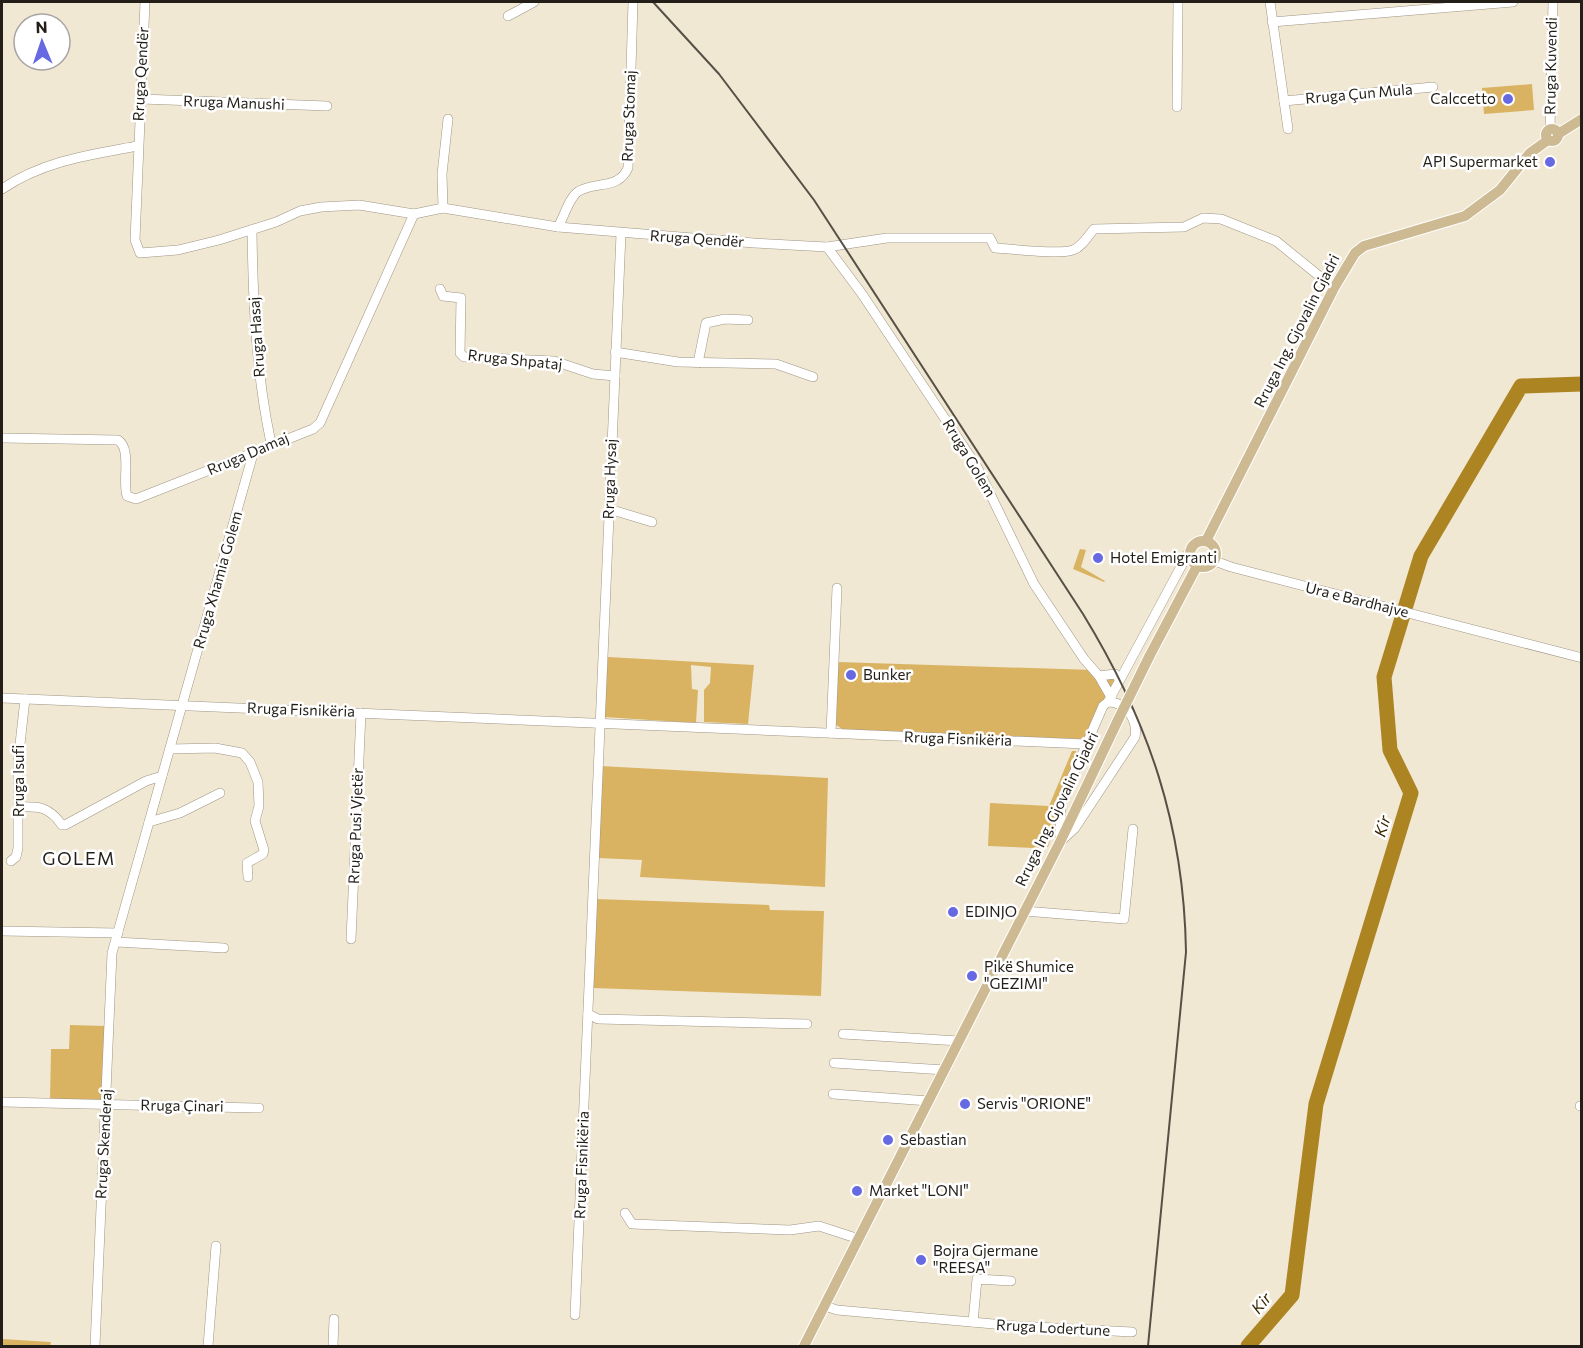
<svg xmlns="http://www.w3.org/2000/svg" width="1583" height="1348" font-family="Commissioner,sans-serif">
<style>
.green{fill:#d9b362}
.lines{fill:none;stroke-linecap:round;stroke-linejoin:round}
.river{stroke:#ac8422;stroke-width:15}
.minor-casing{stroke:#9e9483;stroke-width:10}
.major-casing{stroke:#fff;stroke-width:12}
.minor{stroke:#fff;stroke-width:9}
.major{stroke:#cdba92;stroke-width:10}
.rail{stroke:#565046;stroke-width:2}
.major-bridge-casing{stroke:#fff;stroke-width:12;stroke-linecap:butt}
.major-bridge{stroke:#cdba92;stroke-width:10}
.poi-dot{fill:#6669e2;stroke:#fff;stroke-width:2}
.labels{text-anchor:middle;stroke-width:5;stroke-linejoin:round;paint-order:stroke}
.street-label{font-size:15px;fill:#231f18;stroke:#fff}
.poi-label{font-size:15px;fill:#231f18;stroke:#fff;text-anchor:start}
.water-label{font-size:16px;font-style:italic;fill:#382700;stroke:#fff}
.quarter-label{font-size:18px;letter-spacing:1.5px;fill:#231f18;stroke:#fff}
</style>
<rect width="100%" height="100%" fill="#f1e8d4"/>
<g class="green">
<polygon points="1532,84 1534,110 1484,114 1482,88"/>
<polygon points="1080,549 1086,550 1081,567 1105,581 1104,582 1073,569"/>
<polygon points="608,657 754,665 748,724 704,722 704,690 710,683 711,667 691,665 692,689 698,690 696,723 604,717"/>
<polygon points="838,662 1094,670 1117,681 1085,736 1080,739 844,730 836,725"/>
<path d="M1072,751h4v7c-9,23 -25,50 -21,75h-2l-5,14 -5,-2 -2,6 -7,-3 -46,-2 2,-43 59,3z"/>
<polygon points="600,766 828,778 825,887 640,877 642,860 598,858"/>
<polygon points="596,899 769,905 770,910 824,911 821,996 593,988"/>
<polygon points="70,1025 106,1026 101,1103 50,1100 51,1049 69,1049"/>
<polygon points="2,1339 51,1342 50,1346 2,1346"/>
</g>
<g class="lines">
<polyline class="river" points="1248,1346 1292,1295 1316,1104 1411,793 1390,750 1384,677 1421,556 1521,386 1582,384"/>
<defs>
<g id="minor">
<path d="M145,2l-10,238 5,13 38,-3 41,-10 57,-18 24,-11 21,-4 38,-2 55,9 29,-6 115,19 196,16 73,4 60,-9h103l5,10c18,1 63,7 78,2 9,-3 15,-14 21,-21l90,-2 19,-9 18,1 55,22 58,47"/>
<polyline points="1270,2 1288,129"/>
<polyline points="508,16 534,2"/>
<polyline points="1272,22 1513,2"/>
<polyline points="141,99 327,106"/>
<polyline points="1284,101 1433,87"/>
<polyline points="1177,107 1178,2"/>
<polyline points="1550,130 1553,2"/>
<path d="M2,189c41,-28 87,-34 135,-43"/>
<polyline points="443,208 442,174 448,119"/>
<path d="M558,227c6,-10 11,-30 21,-36 18,-10 39,-1 49,-23l5,-166"/>
<path d="M252,231c1,71 4,142 19,212"/>
<polyline points="827,247 862,294 977,467 1034,584 1084,659 1099,676 1111,697"/>
<polyline points="440,289 443,296 461,298 460,353 464,357 554,361 593,374 615,376"/>
<polyline points="615,352 678,362 776,364 813,377"/>
<polyline points="698,363 706,323 725,319 748,320"/>
<path d="M2,438l116,2c14,9 4,41 9,56l9,3 177,-70 7,-6 94,-209"/>
<polyline points="609,509 652,522"/>
<polyline points="1215,561 1231,567 1582,658"/>
<polyline points="1099,676 1115,674 1120,679"/>
<polyline points="2,698 1085,744"/>
<polyline points="831,733 837,588"/>
<polyline points="170,749 215,748 242,753 250,762 258,782 259,806 255,821 264,850 263,854 247,863 248,877"/>
<path d="M18,807c22,-1 31,0 44,18h3l81,-44 16,-5"/>
<polyline points="149,822 180,813 220,793"/>
<path d="M1061,841l14,-13 60,-91c3,-17 -9,-35 -27,-35"/>
<polyline points="1060,842 1061,803 1103,706 1108,702 1191,548"/>
<polyline points="11,861 16,857 18,848 18,762 25,699"/>
<polyline points="1024,911 1124,919 1133,829"/>
<polyline points="2,931 118,933"/>
<polyline points="351,939 361,713"/>
<polyline points="116,942 224,948"/>
<polyline points="588,1014 598,1019 807,1024"/>
<polyline points="843,1034 959,1041"/>
<polyline points="834,1063 945,1070"/>
<polyline points="833,1094 929,1101"/>
<polyline points="2,1102 259,1108"/>
<polyline points="1580,1106 1582,1106"/>
<polyline points="625,1213 632,1224 790,1230 819,1226 859,1239"/>
<polyline points="825,1306 837,1310 1016,1326 1132,1332"/>
<polyline points="575,1315 621,234"/>
<polyline points="973,1322 977,1279 1011,1281"/>
<polyline points="95,1346 112,953 253,454"/>
<polyline points="208,1346 216,1246"/>
<polyline points="333,1346 334,1319"/>
</g>
<g id="major">
<circle cx="1552" cy="135" r="6"/>
<polyline points="1558,134 1582,119"/>
<circle cx="1203" cy="554" r="13"/>
<polyline points="1206,541 1334,288 1355,253 1364,246 1465,216 1500,190 1530,153 1548,140"/>
<polyline points="1149,657 1197,566"/>
<polyline points="804,1346 1060,842 1118,720"/>
</g>
</defs>
<use href="#minor" class="minor-casing"/>
<use href="#major" class="major-casing"/>
<use href="#minor" class="minor"/>
<use href="#major" class="major"/>
<path class="rail" d="M653,2l66,72 95,126 269,414c66,108 101,211 103,338l-38,394"/>
<defs>
<polyline id="major-bridge" points="1118,720 1149,657"/>
</defs>
<use href="#major-bridge" class="major-bridge-casing"/>
<use href="#major-bridge" class="major-bridge"/>
</g>
<g class="poi-dot">
<circle cx="1508" cy="99" r="6"/>
<circle cx="1550" cy="162" r="6"/>
<circle cx="1098" cy="558" r="6"/>
<circle cx="851" cy="675" r="6"/>
<circle cx="953" cy="912" r="6"/>
<circle cx="972" cy="976" r="6"/>
<circle cx="965" cy="1104" r="6"/>
<circle cx="888" cy="1140" r="6"/>
<circle cx="857" cy="1191" r="6"/>
<circle cx="921" cy="1260" r="6"/>
</g>
<g class="labels">
<g class="street-label">
<text transform="translate(1551 66) rotate(-89)" y="5">Rruga Kuvendi</text>
<text transform="translate(141 74) rotate(-87)" y="5">Rruga Qendër</text>
<text transform="translate(1359 94) rotate(-5)" y="5">Rruga Çun Mula</text>
<text transform="translate(234 103) rotate(2)" y="5">Rruga Manushi</text>
<text transform="translate(629 116) rotate(-88)" y="5">Rruga Stomaj</text>
<text transform="translate(697 239) rotate(4)" y="5">Rruga Qendër</text>
<text transform="translate(1297 331) rotate(-63)" y="5">Rruga Ing. Gjovalin Gjadri</text>
<text transform="translate(257 337) rotate(-94)" y="5">Rruga Hasaj</text>
<text transform="translate(515 360) rotate(6)" y="5">Rruga Shpataj</text>
<text transform="translate(248 454) rotate(-23)" y="5">Rruga Damaj</text>
<text transform="translate(969 458) rotate(59)" y="5">Rruga Golem</text>
<text transform="translate(610 479) rotate(-88)" y="5">Rruga Hysaj</text>
<text transform="translate(218 580) rotate(-74)" y="5">Rruga Xhamia Golem</text>
<text transform="translate(1357 600) rotate(14)" y="5">Ura e Bardhajve</text>
<text transform="translate(301 710) rotate(2)" y="5">Rruga Fisnikëria</text>
<text transform="translate(958 739) rotate(2)" y="5">Rruga Fisnikëria</text>
<text transform="translate(19 781) rotate(-90)" y="5">Rruga Isufi</text>
<text transform="translate(1057 809) rotate(-64)" y="5">Rruga Ing. Gjovalin Gjadri</text>
<text transform="translate(356 826) rotate(-88)" y="5">Rruga Pusi Vjetër</text>
<text transform="translate(182 1106) rotate(1)" y="5">Rruga Çinari</text>
<text transform="translate(104 1144) rotate(-87)" y="5">Rruga Skenderaj</text>
<text transform="translate(582 1165) rotate(-88)" y="5">Rruga Fisnikëria</text>
<text transform="translate(1053 1328) rotate(3)" y="5">Rruga Lodertune</text>
</g>
<g class="poi-label">
<text x="1496" y="104" text-anchor="end">Calccetto</text>
<text x="1538" y="167" text-anchor="end">API Supermarket</text>
<text x="1110" y="563">Hotel Emigranti</text>
<text x="863" y="680">Bunker</text>
<text x="965" y="917">EDINJO</text>
<text x="984" y="972">Pikë Shumice<tspan x="984" dy="17">"GEZIMI"</tspan></text>
<text x="977" y="1109">Servis "ORIONE"</text>
<text x="900" y="1145">Sebastian</text>
<text x="869" y="1196">Market "LONI"</text>
<text x="933" y="1256">Bojra Gjermane<tspan x="933" dy="17">"REESA"</tspan></text>
</g>
<g class="water-label">
<text transform="translate(1382 826) rotate(-73)" y="6">Kir</text>
<text transform="translate(1261 1303) rotate(-50)" y="6">Kir</text>
</g>
<g class="quarter-label">
<text x="79" y="865">GOLEM</text>
</g>
</g>
<rect width="1583" height="1348" fill="none" stroke="#231f18" stroke-width="6"/>
<g transform="translate(42 42) rotate(358)"><circle r="28" fill="#ffffff" stroke="#a7a5a3" stroke-width="1.5"/>
<path d="M0-4.5L10 22L0 15L-10 22Z" fill="#6669e2"/>
<text y="-9" font-size="16" font-weight="bold" text-anchor="middle" fill="#231f18">N</text>
</g>
</svg>
